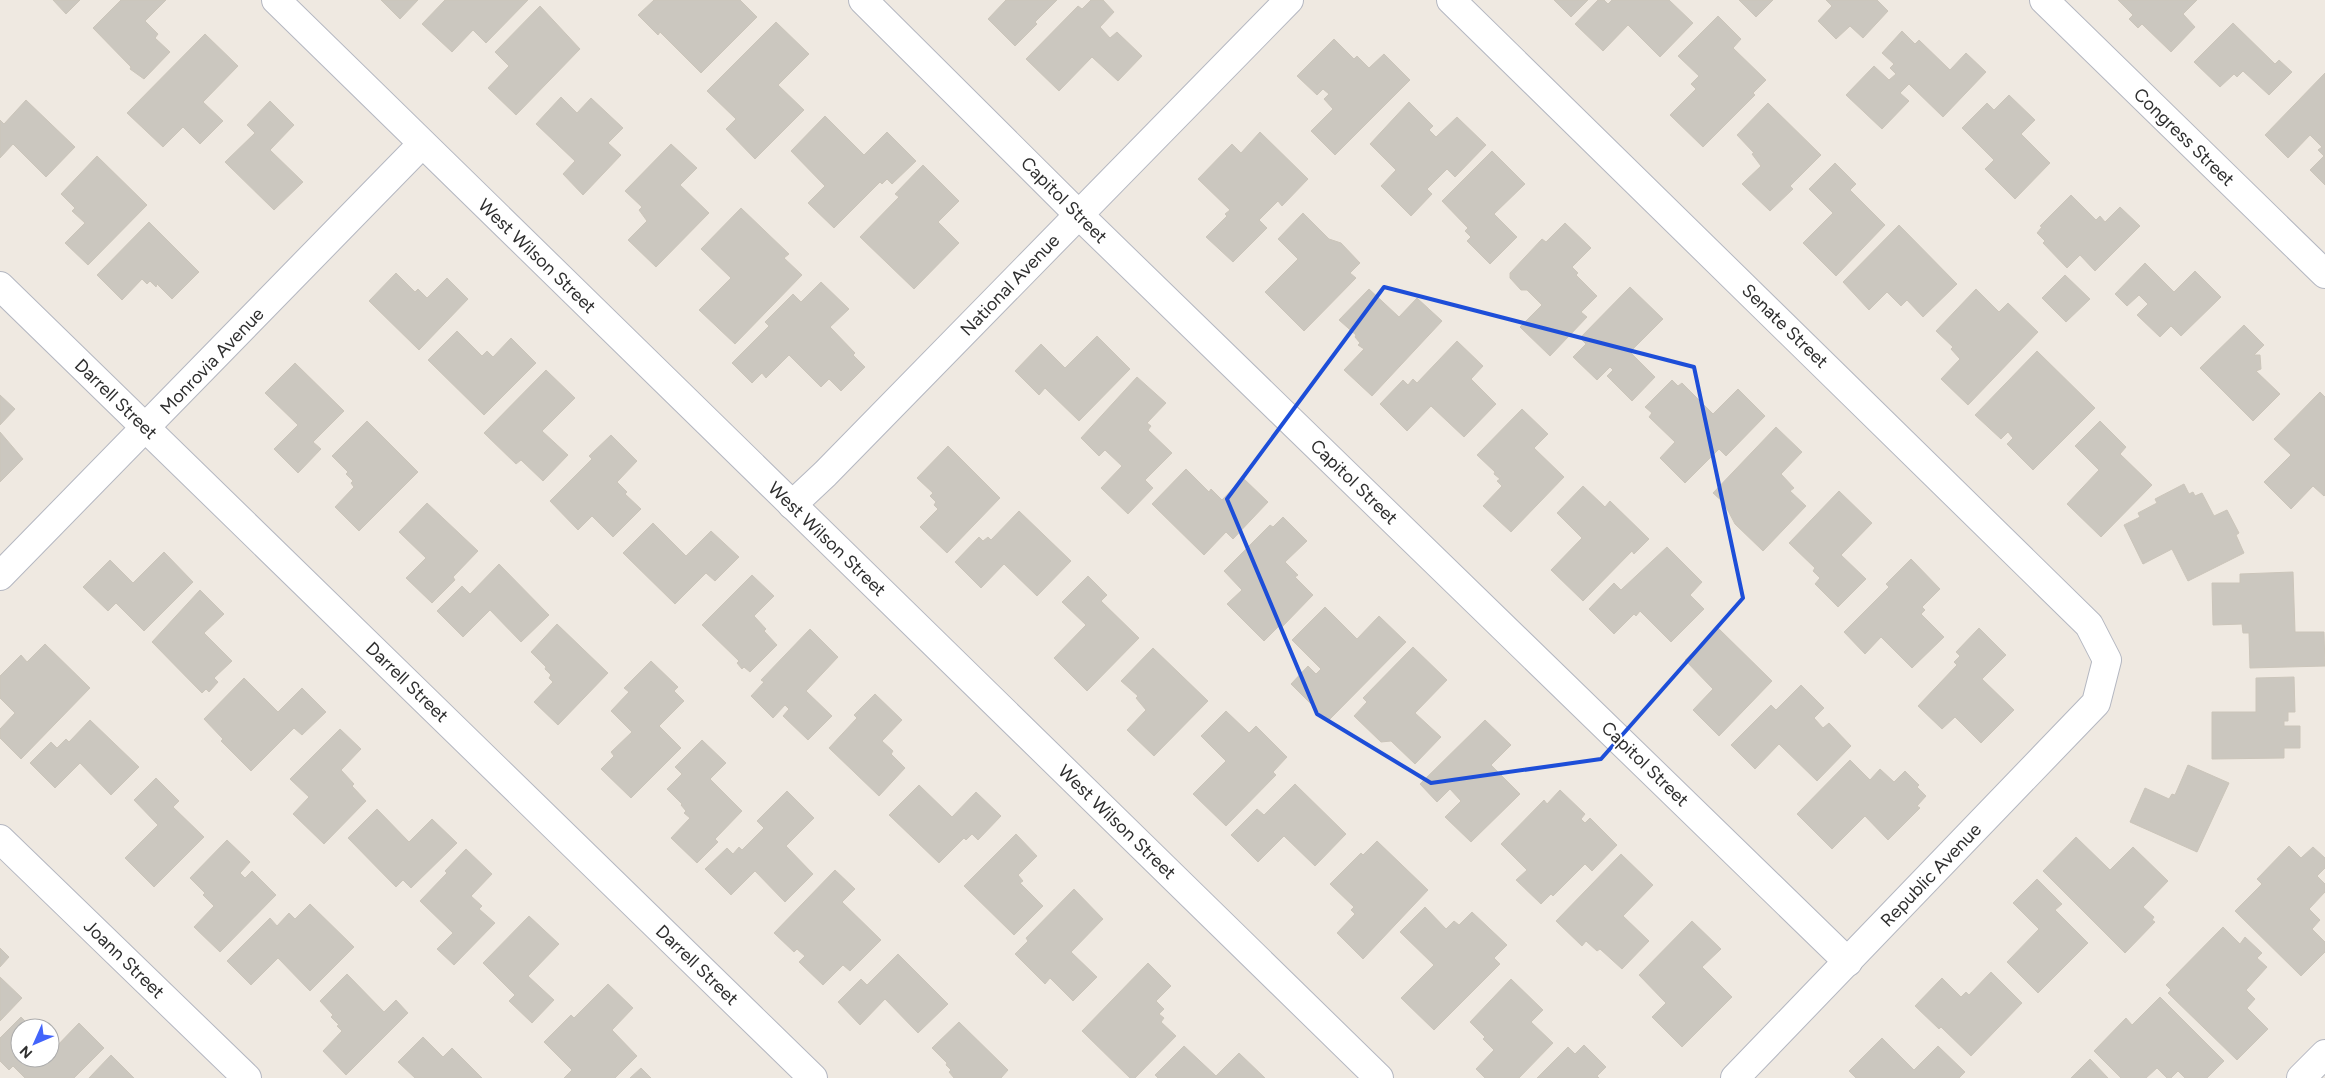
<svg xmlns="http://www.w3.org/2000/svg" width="2325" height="1078" font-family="Figtree,sans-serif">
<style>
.building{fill:#cbc7bf;stroke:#cbc5ba}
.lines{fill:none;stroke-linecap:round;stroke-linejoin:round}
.minor-casing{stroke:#b4b7c1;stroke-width:30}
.minor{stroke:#fff;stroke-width:28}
.marked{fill:none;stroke:#1d4ed8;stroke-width:4;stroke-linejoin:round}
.labels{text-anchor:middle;stroke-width:4;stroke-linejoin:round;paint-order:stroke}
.street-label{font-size:18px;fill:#2e2e2e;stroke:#fff}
</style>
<rect width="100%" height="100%" fill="#efe9e1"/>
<g class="building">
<polygon points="53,0 80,0 66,14"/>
<polygon points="121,0 166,0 145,21 158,34 155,38 170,52 144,79 130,69 131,67 93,28"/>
<polygon points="381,0 418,0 400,19"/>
<polygon points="445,0 528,0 486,43 473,30 452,52 422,24"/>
<polygon points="654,0 740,0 757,17 701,73 660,32 658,35 638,15"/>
<polygon points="1006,0 1057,0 1035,22 1037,24 1015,46 988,19"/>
<polygon points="1091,0 1103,0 1114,12 1100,27 1110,38 1117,32 1142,56 1118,81 1092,57 1059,91 1026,59 1078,6 1082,9"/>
<polygon points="1554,0 1588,0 1571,17"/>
<polygon points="1598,0 1604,0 1608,4 1612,0 1669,0 1693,23 1660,57 1628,25 1603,51 1575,24"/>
<polygon points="1739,0 1773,0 1756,17"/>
<polygon points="1826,0 1877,0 1888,11 1863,38 1850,26 1836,39 1818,21 1832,6"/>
<polygon points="2118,0 2197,0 2183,14 2195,27 2171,52 2142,24 2138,28 2129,19 2133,15"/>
<polygon points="540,6 580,49 516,115 488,88 509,66 495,52"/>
<polygon points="1718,16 1741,39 1733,48 1766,80 1753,93 1755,95 1703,147 1670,115 1696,89 1691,84 1699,76 1678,56"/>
<polygon points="776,22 809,54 778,85 804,110 755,159 726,129 736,119 707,91"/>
<polygon points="2233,23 2275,64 2279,60 2292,72 2269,95 2243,71 2237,77 2234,74 2220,87 2194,62"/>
<polygon points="1902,31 1915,44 1919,40 1950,70 1966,53 1986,72 1943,117 1909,84 1900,93 1909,101 1882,129 1846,95 1874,66 1889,80 1896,74 1890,68 1894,64 1882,53"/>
<polygon points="205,34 238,66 203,102 223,121 200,144 183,127 163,147 127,113"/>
<polygon points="1334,39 1354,59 1357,56 1369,68 1384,54 1410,80 1335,155 1311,131 1333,109 1324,99 1329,94 1323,89 1317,95 1297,76"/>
<polygon points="2325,73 2325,185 2310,170 2324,156 2318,150 2322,147 2310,135 2288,158 2265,135"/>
<polygon points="2009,95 2035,120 2021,134 2050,163 2015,199 1985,169 1994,160 1962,128 1987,103 1994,110"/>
<polygon points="561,97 577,113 591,98 623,128 608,143 621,155 583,195 563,174 575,161 536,124"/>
<polygon points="26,100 75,147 46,177 13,144 0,158 0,120 4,124"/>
<polygon points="270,101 294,125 270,150 303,182 274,210 225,162 255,133 247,125"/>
<polygon points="1409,102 1433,126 1429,130 1436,137 1457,117 1486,145 1455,177 1447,169 1427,189 1432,194 1411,216 1381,186 1396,170 1370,144"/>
<polygon points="1768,103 1821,155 1790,186 1793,189 1770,211 1742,184 1761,166 1752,154 1754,153 1737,135"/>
<polygon points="825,116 864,155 887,132 916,161 892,184 887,179 882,184 880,182 834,228 808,203 825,186 791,151"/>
<polygon points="1260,132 1308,179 1282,206 1278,201 1259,220 1267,228 1233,262 1206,237 1227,216 1225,214 1230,210 1198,179 1232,144 1241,153"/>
<polygon points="671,144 697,168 680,185 709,213 656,267 628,240 647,221 639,210 642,207 625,191"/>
<polygon points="1492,151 1525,184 1494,214 1517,237 1490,264 1467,241 1471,237 1465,231 1468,228 1442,201"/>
<polygon points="97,156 147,205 88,265 65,243 85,223 72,211 75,208 61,194"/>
<polygon points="1835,163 1856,184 1850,190 1885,225 1836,276 1803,243 1833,213 1809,189"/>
<polygon points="923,165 959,201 938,222 959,243 914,289 860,237 899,197 895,194"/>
<polygon points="2071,195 2096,220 2100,216 2105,222 2120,207 2140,226 2095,271 2080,255 2067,268 2043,243 2045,241 2037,233 2042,227 2040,226"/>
<polygon points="741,208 789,254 784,258 802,275 735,344 699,310 731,278 701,249"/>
<polygon points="1303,213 1329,239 1341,243 1360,263 1350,273 1356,278 1304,331 1265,292 1298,259 1278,239"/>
<polygon points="149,222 199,272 172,299 157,284 156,287 150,281 147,284 142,279 122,300 97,275"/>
<polygon points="1565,223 1591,248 1572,267 1578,273 1576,275 1597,296 1581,312 1587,317 1550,356 1520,327 1542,305 1527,290 1521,290 1510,278 1510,273 1542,239 1546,242"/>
<polygon points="1899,225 1957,284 1923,317 1907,300 1901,306 1887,292 1869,310 1843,282"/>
<polygon points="2145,263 2174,292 2195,271 2221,297 2181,336 2171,326 2160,337 2137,315 2148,304 2139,295 2127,306 2115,294"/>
<polygon points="396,273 415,292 418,289 427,298 447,278 468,299 419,350 369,301"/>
<polygon points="2065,275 2090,299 2066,322 2042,298"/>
<polygon points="821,282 849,309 830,327 855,353 853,355 865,367 841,391 829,379 821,387 789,355 766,378 762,373 752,383 732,363 769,326 765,322 793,294 801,302"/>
<polygon points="1630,287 1663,319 1630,352 1655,377 1632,401 1607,376 1613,370 1610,367 1597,380 1573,357 1586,344 1580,338"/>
<polygon points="1369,289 1399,317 1417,298 1442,321 1372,396 1344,370 1364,349 1358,345 1360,343 1355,337 1356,335 1339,320"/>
<polygon points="1976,289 1999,312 2008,303 2038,332 1968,405 1941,379 1960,359 1951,349 1953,347 1936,331"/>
<polygon points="2244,325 2264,345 2254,355 2260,355 2261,369 2256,371 2280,394 2253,421 2200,368"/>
<polygon points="457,331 482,356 487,351 493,357 511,338 536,363 484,415 428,360"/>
<polygon points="1097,336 1130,369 1079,421 1045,388 1039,395 1015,371 1041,344 1065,368"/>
<polygon points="1457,341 1483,366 1471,379 1496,404 1464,437 1431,406 1407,431 1380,404 1403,380 1408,385 1413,379 1417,383"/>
<polygon points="2037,351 2095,408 2033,470 2007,444 2013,438 2008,432 2001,439 1975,415"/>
<polygon points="295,363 344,411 313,442 321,449 298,473 274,449 298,425 265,393"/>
<polygon points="546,370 575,398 542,431 568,455 543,481 521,460 516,464 484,433"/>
<polygon points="1137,377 1166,403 1147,423 1151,426 1148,430 1172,453 1145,480 1153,488 1128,514 1101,488 1122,466 1105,450 1099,456 1081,438"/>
<polygon points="1672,380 1678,386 1682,383 1713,414 1738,389 1765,416 1726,456 1719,449 1685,483 1660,458 1675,442 1649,417 1652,413 1645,407"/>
<polygon points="2320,392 2325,397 2325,495 2324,496 2313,486 2291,509 2264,482 2291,455 2274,439"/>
<polygon points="0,395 15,409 0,425"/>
<polygon points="1522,409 1548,434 1534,448 1564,477 1511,532 1483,506 1502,486 1497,481 1500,479 1494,474 1495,472 1477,455"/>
<polygon points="367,421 418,472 359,531 335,507 354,487 351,483 353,481 346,474 348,472 332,456"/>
<polygon points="2100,421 2126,447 2120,454 2152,485 2101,537 2067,504 2099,470 2075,446"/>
<polygon points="1776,427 1802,452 1781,474 1794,488 1790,491 1806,506 1763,551 1735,524 1724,503 1713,493"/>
<polygon points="0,432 23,459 0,482"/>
<polygon points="611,435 637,461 617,482 627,492 625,494 641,509 613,537 592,516 578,530 550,501 592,459 589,456"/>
<polygon points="948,446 1000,498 947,553 920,527 938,509 934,505 936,502 930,496 933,493 917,478"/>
<polygon points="1186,469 1209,492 1211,489 1222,500 1243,478 1268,502 1233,539 1226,532 1204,555 1152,504"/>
<polygon points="2184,484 2189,494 2193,492 2195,496 2202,493 2214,516 2227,510 2239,533 2236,535 2244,553 2188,581 2172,549 2143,564 2124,525 2140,517 2138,513 2157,503 2155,499"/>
<polygon points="1583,486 1605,507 1610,501 1649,539 1634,554 1632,551 1583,601 1551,570 1582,538 1557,513"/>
<polygon points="1839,491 1872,523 1841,555 1866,579 1838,607 1815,584 1820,578 1813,571 1815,568 1789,543"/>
<polygon points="427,503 478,551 453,577 455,580 432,603 406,578 426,558 399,532"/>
<polygon points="1019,511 1071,561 1037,596 1004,564 981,588 955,562 979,537 983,541 988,537 991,540"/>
<polygon points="1283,517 1307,541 1285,562 1298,575 1295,577 1313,595 1281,628 1279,626 1264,641 1227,604 1242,590 1224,571 1270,525 1273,527"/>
<polygon points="653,523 686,556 711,531 739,557 715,581 706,573 675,604 623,553"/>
<polygon points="1667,547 1702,582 1690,595 1704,609 1671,642 1640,611 1636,616 1634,614 1614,634 1589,609 1614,583 1621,590"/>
<polygon points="164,552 193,582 144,631 116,603 108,611 83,587 110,560 133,583"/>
<polygon points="1911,559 1940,589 1922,607 1925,610 1921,614 1944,637 1912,668 1881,637 1865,654 1844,632 1889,587 1886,584"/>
<polygon points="499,564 549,615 521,642 490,610 463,637 437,611 462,586 470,594"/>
<polygon points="2293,572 2295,632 2324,632 2325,666 2250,668 2249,633 2243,633 2242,624 2213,625 2212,583 2240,583 2240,574"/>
<polygon points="752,575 774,596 754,616 766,629 764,631 777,645 750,672 744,667 742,669 737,663 739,661 702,625"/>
<polygon points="1088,576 1107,595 1101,601 1139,638 1087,691 1054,658 1086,625 1062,602"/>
<polygon points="200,590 224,614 204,633 232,661 214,678 218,682 209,692 206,689 202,693 152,642"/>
<polygon points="1325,607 1357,639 1379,616 1406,642 1328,721 1291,684 1308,666 1316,674 1321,669 1292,640"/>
<polygon points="557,624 608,673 558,725 534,702 553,682 549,678 551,675 545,669 546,667 531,652"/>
<polygon points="1718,628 1772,681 1719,736 1693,710 1713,689 1685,660"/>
<polygon points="1979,628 2006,655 1982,679 2014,710 1981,743 1955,717 1942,729 1918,706 1957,665 1954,662 1960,656 1956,652"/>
<polygon points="810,629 838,657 806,691 832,716 808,740 783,716 789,709 785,705 773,718 751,696 764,682 761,680"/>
<polygon points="45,644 90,688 21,759 0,738 0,729 15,713 0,698 0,676 21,655 27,662"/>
<polygon points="1413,647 1447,680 1415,713 1441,737 1415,764 1391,741 1381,742 1354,716 1367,702 1363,698"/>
<polygon points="1153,648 1208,701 1154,756 1127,730 1146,710 1136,698 1138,696 1121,681"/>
<polygon points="651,661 678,687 674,691 684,701 659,726 681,748 631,798 601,769 614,756 611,752 632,732 611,711 629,692 624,688"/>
<polygon points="2294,677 2295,712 2288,712 2288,721 2284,721 2284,726 2300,726 2300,748 2284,748 2284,758 2212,759 2212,712 2256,712 2256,678"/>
<polygon points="244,678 278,712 302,688 326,712 302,735 294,728 251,771 221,741 223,739 204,719"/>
<polygon points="1801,685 1824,708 1814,718 1823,728 1829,723 1851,746 1817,781 1779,744 1755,769 1731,745 1771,705 1776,710"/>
<polygon points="875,694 902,720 882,741 893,751 891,754 905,768 879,796 829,748 857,718 854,715"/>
<polygon points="1226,711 1249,733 1256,726 1287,757 1273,772 1276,775 1226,826 1193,794 1226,761 1201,736"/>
<polygon points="90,720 139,767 111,795 80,763 55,788 30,763 51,742 57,748 66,739 69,742"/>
<polygon points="1485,720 1511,745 1491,765 1520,794 1471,842 1445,817 1461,801 1450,789 1437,802 1420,784"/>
<polygon points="340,729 361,749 341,770 354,784 352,786 366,801 324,844 293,814 309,797 290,779"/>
<polygon points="702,740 726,763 710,779 742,811 715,839 718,842 697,863 671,838 690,818 684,813 686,811 681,805 682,804 667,789 682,774 675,767"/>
<polygon points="1850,760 1870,780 1880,769 1894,782 1905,771 1919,785 1917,787 1926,796 1917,806 1920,808 1888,840 1865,816 1832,849 1797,814"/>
<polygon points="2188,765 2229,783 2197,852 2130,822 2145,788 2169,799 2172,794 2175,795"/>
<polygon points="156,778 179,801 173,807 204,837 154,887 125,858 158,825 134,800"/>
<polygon points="1295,784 1346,834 1315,866 1284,836 1258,862 1231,835 1257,809 1264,815"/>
<polygon points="919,785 952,817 976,792 1001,816 978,840 972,834 966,840 964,838 939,863 889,815"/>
<polygon points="1560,790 1585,814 1581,819 1585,823 1590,818 1617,845 1592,871 1585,864 1553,896 1551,894 1541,904 1516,880 1527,870 1501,844 1544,800 1547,804"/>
<polygon points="787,791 814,818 786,846 813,874 785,902 755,871 731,895 705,869 727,848 733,854 739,847 742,850 764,828 757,821"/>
<polygon points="377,809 409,842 432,819 457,843 411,888 403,880 396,887 348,838"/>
<polygon points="1016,834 1037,856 1018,875 1023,881 1020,883 1043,906 1014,935 964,886"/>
<polygon points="2076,837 2110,870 2133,847 2168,881 2143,907 2154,917 2152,920 2155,922 2125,953 2043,871"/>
<polygon points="227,840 250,862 240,873 245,878 252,871 276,895 220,952 194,927 214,906 203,895 205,893 190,878"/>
<polygon points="1377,841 1428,890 1363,959 1337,933 1355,914 1351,910 1354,907 1330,884 1361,853 1363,855"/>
<polygon points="2289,846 2301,858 2313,847 2325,858 2325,868 2317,876 2325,884 2325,892 2309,909 2320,920 2312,929 2325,942 2325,952 2301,976 2235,911 2262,884 2257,879"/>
<polygon points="466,849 492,874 471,896 482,906 479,909 495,923 454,965 437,949 453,933 420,901 447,873 445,871"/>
<polygon points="1621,854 1653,885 1623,916 1649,941 1622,969 1600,949 1597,951 1586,941 1582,946 1556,921"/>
<polygon points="835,870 855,889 842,902 881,940 850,971 843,965 823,985 799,962 805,956 797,949 794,952 774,933"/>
<polygon points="2037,879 2062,904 2055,910 2088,943 2038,993 2007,962 2039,929 2013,903"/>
<polygon points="1074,889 1103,919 1071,952 1097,977 1073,1001 1050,978 1045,984 1015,954 1028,941 1026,938"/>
<polygon points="310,904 354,947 310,991 278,958 251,985 227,961 270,918 277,926 289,913 295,919"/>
<polygon points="1425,907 1446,929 1454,921 1459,925 1472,912 1507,945 1494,958 1500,964 1434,1030 1401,998 1434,965 1400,932"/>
<polygon points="529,916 559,944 528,976 554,1000 532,1023 509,1001 515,995 483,963"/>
<polygon points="1692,921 1721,949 1702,967 1732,997 1682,1047 1652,1017 1666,1003 1639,975"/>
<polygon points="2223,927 2240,944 2245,937 2262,953 2257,958 2267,967 2246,990 2255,999 2247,1008 2268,1029 2237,1060 2168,993 2171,990 2166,985"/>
<polygon points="0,948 9,957 0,967"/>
<polygon points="898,954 948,1004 918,1033 885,999 860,1025 838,1002 861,979 867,985"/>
<polygon points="1148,963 1171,986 1156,1001 1164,1009 1159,1014 1164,1018 1161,1022 1176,1036 1135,1078 1130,1078 1082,1031"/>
<polygon points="1991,972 2022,1003 1971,1056 1941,1027 1939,1029 1915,1006 1942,978 1961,997 1966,992 1969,995"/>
<polygon points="347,974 384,1012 396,1000 408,1013 346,1075 323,1051 342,1031 337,1026 339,1025 331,1017 333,1015 320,1001"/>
<polygon points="0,977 22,998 0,1021"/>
<polygon points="1511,979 1543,1010 1531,1022 1553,1043 1519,1078 1485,1078 1476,1069 1494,1050 1483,1039 1485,1037 1470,1022"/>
<polygon points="608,984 633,1008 612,1030 637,1056 615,1078 564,1078 572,1070 544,1042 571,1015 574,1018"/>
<polygon points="2160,997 2224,1061 2207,1078 2185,1078 2178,1071 2171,1078 2167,1078 2157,1068 2146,1078 2121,1078 2094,1051 2126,1018 2132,1025"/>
<polygon points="21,1017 32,1028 20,1028 20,1058 50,1058 50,1046 54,1049 79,1023 104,1048 74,1078 25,1078 13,1066 9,1070 0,1061 0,1038"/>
<polygon points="959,1022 1008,1070 1001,1078 954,1078 949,1072 951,1070 946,1065 947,1063 932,1048"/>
<polygon points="423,1037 443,1057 452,1048 482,1078 415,1078 398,1062"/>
<polygon points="1882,1038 1914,1070 1938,1046 1965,1072 1959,1078 1856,1078 1849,1071"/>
<polygon points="1584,1045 1606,1067 1597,1076 1599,1078 1537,1078 1568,1047 1575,1054"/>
<polygon points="1184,1046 1216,1076 1239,1053 1265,1078 1158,1078 1155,1075"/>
<polygon points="111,1055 134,1078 89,1078"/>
<polygon points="2090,1059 2108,1078 2071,1078"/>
<polygon points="641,1068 651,1078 630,1078"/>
</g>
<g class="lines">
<defs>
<g id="minor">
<polyline points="276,0 1379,1078"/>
<polyline points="863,0 1079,215 1848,962"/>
<polyline points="1451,0 2089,625 2107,660 2096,703 1735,1078"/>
<polyline points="2044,0 2325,274"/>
<polyline points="0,286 813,1078"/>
<polyline points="792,505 825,474 1289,0"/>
<polyline points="0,576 422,144"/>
<polyline points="0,839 247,1078"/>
<polyline points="2301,1078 2325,1054"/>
</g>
</defs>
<use href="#minor" class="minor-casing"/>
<use href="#minor" class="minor"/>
</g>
<path class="marked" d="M1384,287l310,80 49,231 -142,161 -170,24 -114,-69 -90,-215z"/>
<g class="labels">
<g class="street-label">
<text transform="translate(2184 137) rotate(44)" y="6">Congress Street</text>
<text transform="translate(1064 200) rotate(45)" y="6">Capitol Street</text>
<text transform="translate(537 256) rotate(44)" y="6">West Wilson Street</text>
<text transform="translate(1010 285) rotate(-46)" y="6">National Avenue</text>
<text transform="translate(1785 326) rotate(44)" y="6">Senate Street</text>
<text transform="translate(212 361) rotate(-46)" y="6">Monrovia Avenue</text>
<text transform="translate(116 399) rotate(44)" y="6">Darrell Street</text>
<text transform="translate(1354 482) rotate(44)" y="6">Capitol Street</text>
<text transform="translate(827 539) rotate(44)" y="6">West Wilson Street</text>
<text transform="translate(407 682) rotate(44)" y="6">Darrell Street</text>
<text transform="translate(1645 764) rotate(44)" y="6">Capitol Street</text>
<text transform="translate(1117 822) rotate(44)" y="6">West Wilson Street</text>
<text transform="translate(1931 875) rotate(-46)" y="6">Republic Avenue</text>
<text transform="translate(124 959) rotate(44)" y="6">Joann Street</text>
<text transform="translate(697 965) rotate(44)" y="6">Darrell Street</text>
</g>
</g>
<g transform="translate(35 1043) rotate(225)"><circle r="24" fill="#ffffff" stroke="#ababab"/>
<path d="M0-4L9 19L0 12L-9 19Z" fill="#4264fb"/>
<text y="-8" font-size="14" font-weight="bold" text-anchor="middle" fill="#2e2e2e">N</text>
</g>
</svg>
